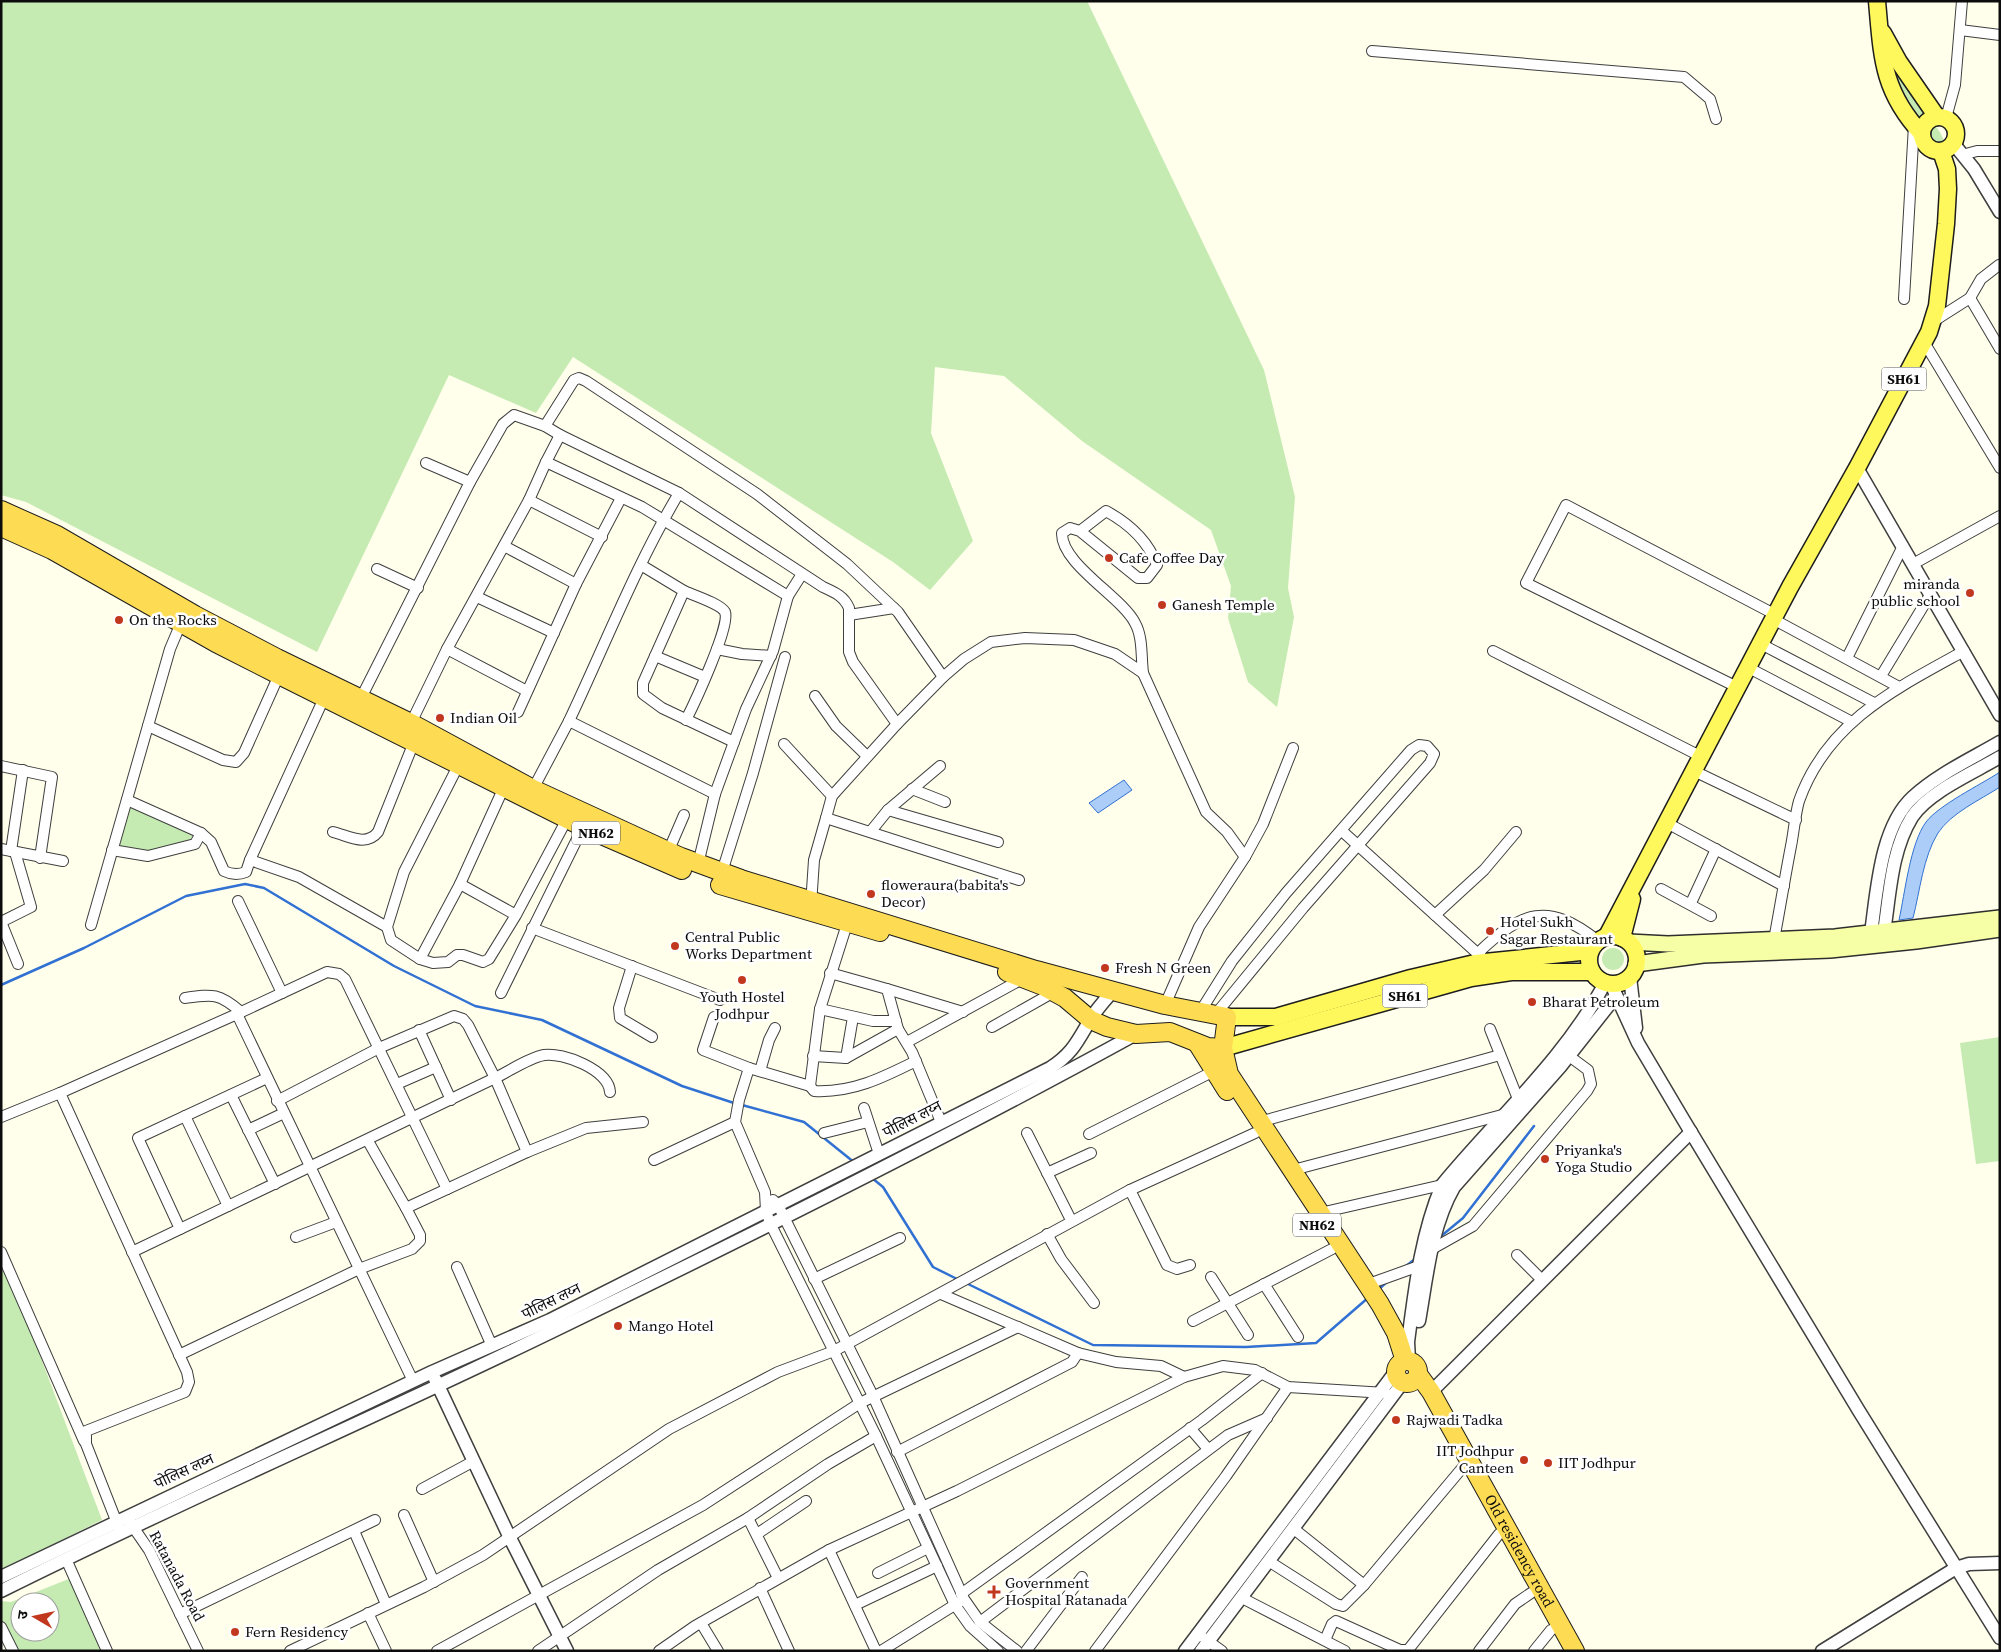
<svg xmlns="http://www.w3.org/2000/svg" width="2001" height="1652" font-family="'Source Serif 4','Noto Sans Devanagari',serif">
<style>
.green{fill:#c5ebb3;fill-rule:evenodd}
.water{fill:#adcdf9;stroke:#3171d3}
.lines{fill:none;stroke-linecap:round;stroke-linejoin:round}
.stream{stroke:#3171d3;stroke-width:2.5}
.minor-casing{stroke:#3f3f3f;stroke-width:12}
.tertiary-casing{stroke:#3f3f3f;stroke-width:15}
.secondary-casing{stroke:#2e2e2e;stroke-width:18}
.primary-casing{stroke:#1d1d1d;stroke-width:19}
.trunk-casing{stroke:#1d1d1d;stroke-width:20}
.minor{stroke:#fff;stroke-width:10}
.tertiary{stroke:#fff;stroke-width:12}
.secondary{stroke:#f7ffa6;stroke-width:15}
.primary{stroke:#fff85c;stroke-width:16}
.trunk{stroke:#fddc54;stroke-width:18}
.poi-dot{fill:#c2381e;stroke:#fff;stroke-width:2}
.labels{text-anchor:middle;stroke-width:5;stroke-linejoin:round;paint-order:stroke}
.shield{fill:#fff;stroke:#555;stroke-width:1}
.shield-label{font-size:14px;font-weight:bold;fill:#0c0c0c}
.poi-label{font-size:15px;fill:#0c0c0c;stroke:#fff;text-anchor:start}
.street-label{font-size:15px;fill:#0c0c0c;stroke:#fff}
</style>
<rect width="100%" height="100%" fill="#ffffeb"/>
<g class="green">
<polygon points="1,1 1087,1 1264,370 1295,497 1288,588 1294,617 1277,707 1248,682 1228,618 1231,586 1211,530 1082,441 1004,376 935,367 931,433 973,541 930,590 893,562 573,357 536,413 449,375 317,652 26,502 1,495"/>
<polygon points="1892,61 1941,134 1945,143 1943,151 1932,145 1893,87"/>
<polygon points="129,807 193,834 194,838 191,842 152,851 118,846"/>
<circle cx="1613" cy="959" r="11"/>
<polygon points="2000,1037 2000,1161 1976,1164 1960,1043"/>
<polygon points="1,1252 102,1520 1,1570"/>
<path d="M71,1578l35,73h-92l-13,-26v-24l10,1zM20,1602h30v30h-30z"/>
</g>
<g class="water">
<path d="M2000,772v15c-20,13 -49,26 -62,46 -15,24 -18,58 -25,85l-14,2c6,-27 11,-76 27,-98 13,-17 54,-37 74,-50z"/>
<polygon points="1124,780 1132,790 1098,813 1089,803"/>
</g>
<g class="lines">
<g class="stream">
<polyline points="1,985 84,948 186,896 245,884 264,888 394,966 475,1006 542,1020 682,1086 737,1104"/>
<polyline points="742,1105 804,1122 855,1163"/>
<polyline points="872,1178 883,1187 933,1267 959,1280"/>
<polyline points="1440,1237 1463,1218 1534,1126"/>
<polyline points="1406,1266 1415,1259"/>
<polyline points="966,1283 1093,1345 1246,1347 1316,1343 1369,1297"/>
<polyline points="1379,1289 1388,1281"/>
</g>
<defs>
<g id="minor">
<polyline points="1960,30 2000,35"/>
<polyline points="1372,51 1684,77 1710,99 1716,119"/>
<polyline points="1946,118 1955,85 1962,1"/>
<polyline points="1962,155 1977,151 2000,151"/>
<polyline points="1970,298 2000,349"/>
<polyline points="1904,299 1914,125"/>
<polyline points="1934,321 1970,298 1981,279 1999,265"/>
<polyline points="1924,342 2000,468"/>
<polyline points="545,426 574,380 579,378 586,381 757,494 847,564 898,612 943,677"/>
<path d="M546,462l14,-27 119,58 144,94c11,5 21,9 26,21v44l4,10 44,62"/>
<polyline points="426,463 470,482"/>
<polyline points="529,500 602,537"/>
<polyline points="504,546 576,584"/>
<polyline points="1913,564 2000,516"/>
<polyline points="641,565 684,591 643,683 643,694 662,708 734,742"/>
<polyline points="377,569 418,588"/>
<path d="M684,591c9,4 37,13 41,21 6,13 -31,92 -39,108"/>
<polyline points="788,596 802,574"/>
<polyline points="477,597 554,633"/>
<polyline points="849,615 894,608"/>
<polyline points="1773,619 1899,687"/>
<polyline points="1761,644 1874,703"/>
<polyline points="447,649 527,691"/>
<polyline points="717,649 742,654 771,656"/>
<polyline points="1493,651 1702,757"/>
<polyline points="655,656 705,677"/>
<polyline points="1847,658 1903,546"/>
<polyline points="1749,668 1852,722"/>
<polyline points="1143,673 1206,812 1227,832 1245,857"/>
<polyline points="1881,676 1930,595"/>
<polyline points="1739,688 1526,583 1566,505 1776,615"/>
<polyline points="815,696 836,726 867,756"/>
<polyline points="324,698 250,860 299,877 387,927"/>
<polyline points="361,698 470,482 503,424 514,415 545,426 560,435"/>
<polyline points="518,712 576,584 621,498"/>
<path d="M569,721c36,-76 67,-156 110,-228"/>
<polyline points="411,723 447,649 529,500 546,462 642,507 788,596 773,651 746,709 715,794 698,864"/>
<polyline points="148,726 223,760 236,762 244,753 279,675"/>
<polyline points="784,744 832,796"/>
<polyline points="1,766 52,777 40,858"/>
<polyline points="1694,771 1796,820"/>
<polyline points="533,789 569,721 715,794"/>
<polyline points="912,789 945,802"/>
<path d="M127,800l74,33 10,9 13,29c8,4 14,4 22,1l4,-12"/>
<polyline points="888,810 998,842"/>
<polyline points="1667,823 1784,886"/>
<polyline points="871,831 888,810 940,766"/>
<polyline points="1342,831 1487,962"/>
<path d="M333,832c16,4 33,15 45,0l36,-90"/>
<polyline points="1,849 63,861"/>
<polyline points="112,850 148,856 195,844 201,833"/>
<polyline points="11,851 23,770"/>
<polyline points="668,852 684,815"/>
<polyline points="722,872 753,773 785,657"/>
<path d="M1019,880l-193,-62 6,-22 65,-72 46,-47 21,-18 27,-17 34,-4 49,2 41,14 28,19c-2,-16 0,-36 -8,-50 -13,-26 -74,-59 -73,-90l8,-5 10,3 58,47h9l10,-13c-9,-24 -29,-42 -51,-54l-26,20"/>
<polyline points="460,884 504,787"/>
<polyline points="1661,889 1711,916"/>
<polyline points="238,901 282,993"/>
<polyline points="1691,903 1716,849"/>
<polyline points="811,905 814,860 826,818"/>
<polyline points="516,915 460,884 420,959 433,963 448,962 457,955 463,955 483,962 489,959 516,915 567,819"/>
<polyline points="1435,915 1484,870 1516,832"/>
<polyline points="1,922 31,907 15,852"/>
<polyline points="1,922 18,964"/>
<polyline points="847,924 820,1009 810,1086 749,1068 739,1100 735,1122 765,1192 766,1211 770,1223 876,1436 955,1605 970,1626 998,1651"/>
<polyline points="91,925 170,649 181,623"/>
<polyline points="532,928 720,1000"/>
<path d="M1774,940c6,-32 11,-63 17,-94 3,-15 4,-31 8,-45 28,-79 96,-112 165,-150"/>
<path d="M1478,953c44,-42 70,-52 120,-12"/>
<polyline points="420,959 391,940 387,927 404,872 459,764"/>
<polyline points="632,966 619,1008 620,1018 652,1037"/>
<polyline points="887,989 963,1012"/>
<polyline points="501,993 583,827"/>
<path d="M185,998c28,-4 34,-5 56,14"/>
<polyline points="1165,1005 1199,927 1245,857 1263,824 1293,748"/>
<polyline points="820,1009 873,1021 896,1021"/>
<polyline points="1200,1012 1232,961 1286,893 1411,750 1419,745 1427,746 1434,754 1430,763 1303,908 1215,1015"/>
<polyline points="237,1014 327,972 339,974 345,979 447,1189"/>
<polyline points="714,1017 703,1050 749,1068"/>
<polyline points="992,1027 1054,992"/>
<polyline points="898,1029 912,1052 941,1122"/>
<polyline points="1490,1029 1518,1099"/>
<polyline points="419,1030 451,1100"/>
<polyline points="907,1042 1024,978"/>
<polyline points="813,1056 846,1058 898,1029 887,989 830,973"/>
<polyline points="846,1058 853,1017"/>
<polyline points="760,1071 769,1040 775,1028"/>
<polyline points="397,1084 436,1067"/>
<path d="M810,1086l4,5c38,2 68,-13 102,-30"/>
<polyline points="231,1095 275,1184"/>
<path d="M277,1101l102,-53 75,-32 9,3 5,6 27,53c15,-7 33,-20 49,-23 19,-3 65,15 66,37"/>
<polyline points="864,1108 879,1154"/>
<polyline points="185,1116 228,1206"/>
<polyline points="1,1117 60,1093"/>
<polyline points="1259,1122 1500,1055"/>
<polyline points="248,1130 284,1113"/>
<polyline points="824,1133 868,1122"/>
<polyline points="1027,1133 1071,1220"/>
<polyline points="1089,1134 1214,1071"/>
<polyline points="368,1141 406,1208"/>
<polyline points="527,1152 586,1128 643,1122"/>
<polyline points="654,1160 735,1122"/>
<polyline points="1293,1170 1502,1115"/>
<polyline points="1047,1173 1091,1153"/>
<polyline points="1130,1190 1167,1265 1177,1269 1190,1265"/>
<polyline points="773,1200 778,1205 873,1396 964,1599 980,1622 1017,1651"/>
<polyline points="1320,1213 1442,1185"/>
<polyline points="180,1229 138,1138 267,1078"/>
<polyline points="1047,1234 1061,1259 1094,1303"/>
<polyline points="296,1237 336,1222"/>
<polyline points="1432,1249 1473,1226 1587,1091 1591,1084 1588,1070 1569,1056"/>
<polyline points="1,1252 84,1441"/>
<polyline points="132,1252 495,1078 527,1152 406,1208 420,1235 420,1241 412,1249 359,1269 179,1355"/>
<polyline points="1517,1255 1542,1280"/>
<polyline points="457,1267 492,1346"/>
<polyline points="1211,1277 1248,1335"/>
<polyline points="814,1279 900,1238"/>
<polyline points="1264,1284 1298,1337"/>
<polyline points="1366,1285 1419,1266"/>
<polyline points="1193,1321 1332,1249"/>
<polyline points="1184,1377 1223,1366 1255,1370 1288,1387 1386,1393"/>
<polyline points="1190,1428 1208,1449"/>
<polyline points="897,1452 1072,1362 1078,1353"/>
<polyline points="422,1489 474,1461"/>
<polyline points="404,1515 434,1582"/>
<polyline points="748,1518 778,1578"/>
<polyline points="129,1521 149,1550 198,1651"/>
<polyline points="119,1528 86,1444 86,1431 185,1392 189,1382 187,1372 60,1093 237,1014 413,1381"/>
<polyline points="1294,1529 1364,1585"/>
<polyline points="354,1531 386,1604"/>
<polyline points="757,1534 806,1501"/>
<polyline points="829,1550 876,1651"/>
<polyline points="66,1559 107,1651"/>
<polyline points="1270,1562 1336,1604 1343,1606 1364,1585 1463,1467"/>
<polyline points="878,1573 928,1548"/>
<polyline points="760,1588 789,1651"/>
<polyline points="961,1594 1202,1420 1262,1373"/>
<polyline points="1242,1598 1345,1651"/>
<polyline points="855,1605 937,1566"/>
<polyline points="368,1613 386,1651"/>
<polyline points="180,1614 375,1520"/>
<polyline points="980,1622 1228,1435 1267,1418"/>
<polyline points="701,1623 718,1651"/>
<polyline points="1,1627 13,1651"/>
<polyline points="1204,1638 1222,1651"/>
<polyline points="1325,1640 1332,1624 1336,1621 1400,1650 1408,1650 1499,1534"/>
<polyline points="290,1651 424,1587 483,1555 669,1429 778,1372 834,1351 1130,1190 1255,1133"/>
<polyline points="437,1651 703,1505 860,1403 1018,1327"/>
<polyline points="538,1651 658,1570 748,1518 828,1464 876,1436"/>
<polyline points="659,1651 695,1626 829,1550 957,1491 1184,1377 1161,1366 1116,1362 1078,1353 941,1294"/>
<polyline points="881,1651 961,1601"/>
<polyline points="1026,1651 1082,1577"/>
<polyline points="1095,1651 1226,1476 1288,1387"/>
<polyline points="1479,1651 1515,1604 1531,1593"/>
<polyline points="1534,1651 1551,1630"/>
</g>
<g id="tertiary">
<polyline points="1953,143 1974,169 2000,212"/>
<polyline points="1857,468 2000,715"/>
<path d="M1884,932c6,-38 7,-81 28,-115 16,-25 63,-45 88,-60"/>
<path d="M1871,933c6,-41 9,-106 42,-136 25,-23 58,-38 87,-55"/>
<polyline points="1630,977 1636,1028"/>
<polyline points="1611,984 1638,1043 1683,1119 1859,1411 2000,1638"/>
<path d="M1419,1321c8,-45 12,-94 35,-134l106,-120 56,-71"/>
<path d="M1409,1360l-1,-18c7,-54 13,-107 34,-157 55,-67 122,-125 163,-202"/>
<polyline points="435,1379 510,1538 567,1651"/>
<polyline points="1431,1392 1691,1132"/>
<path d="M1,1577l431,-205 118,-52 500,-252c22,-14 27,-26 40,-48 6,-10 14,-19 22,-28"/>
<path d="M1,1591c182,-91 369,-171 552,-260 197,-95 392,-192 583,-297"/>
<polyline points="1185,1651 1396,1371"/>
<polyline points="1201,1651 1403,1382"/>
<polyline points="1822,1651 1956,1568 1969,1564 2000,1563"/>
</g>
<g id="secondary">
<polyline points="1629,942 1668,944 1835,937 2000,918"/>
<polyline points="1636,964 1703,955 1830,950 1916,941 2000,929"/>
</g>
<g id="primary">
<path d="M1877,1c5,56 5,90 45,133"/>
<polyline points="1883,33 1899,62 1937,117"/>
<circle cx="1939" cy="134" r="17"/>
<polyline points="1607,936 1790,587 1857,468 1929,332 1937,306 1946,224 1948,189 1947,169 1941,151"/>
<circle cx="1613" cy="960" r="24"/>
<polyline points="1622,938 1632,899"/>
<polyline points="1227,1017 1276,1017 1411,978 1475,963 1590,951"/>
<polyline points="1223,1048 1471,978 1511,972 1592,972"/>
</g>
<g id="trunk">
<polyline points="1,510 57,535 195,615 277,658 411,723 533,789 681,857 741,879 1036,970 1165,1005 1227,1017 1223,1048 1229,1074 1380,1304 1396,1333 1405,1361"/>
<polyline points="1,527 52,550 216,643 279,675 583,827 682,870"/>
<polyline points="720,885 880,932"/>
<polyline points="1007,972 1043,986 1065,998 1091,1020 1107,1027 1136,1034 1170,1032 1208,1047 1223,1048"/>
<polyline points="1197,1043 1227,1091"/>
<circle cx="1407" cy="1372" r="11"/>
<path id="s1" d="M1418,1374l13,18 144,259"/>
</g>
</defs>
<use href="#minor" class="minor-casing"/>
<use href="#tertiary" class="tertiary-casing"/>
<use href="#secondary" class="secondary-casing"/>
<use href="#primary" class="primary-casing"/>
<use href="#trunk" class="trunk-casing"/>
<use href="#minor" class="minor"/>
<use href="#tertiary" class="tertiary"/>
<use href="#secondary" class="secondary"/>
<use href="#primary" class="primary"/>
<use href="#trunk" class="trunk"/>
</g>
<g class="poi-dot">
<circle cx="1109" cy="558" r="5"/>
<circle cx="1970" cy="593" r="5"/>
<circle cx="1162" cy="605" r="5"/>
<circle cx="119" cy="620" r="5"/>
<circle cx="440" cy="718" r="5"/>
<circle cx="871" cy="894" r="5"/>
<circle cx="1490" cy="931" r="5"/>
<circle cx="675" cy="946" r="5"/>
<circle cx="1105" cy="968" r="5"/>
<circle cx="742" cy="980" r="5"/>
<circle cx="1532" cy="1002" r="5"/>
<circle cx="1545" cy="1159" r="5"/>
<circle cx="618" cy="1326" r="5"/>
<circle cx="1396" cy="1420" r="5"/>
<circle cx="1524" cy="1460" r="5"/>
<circle cx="1548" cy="1463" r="5"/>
<path d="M991.5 1584.5h5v5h5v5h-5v5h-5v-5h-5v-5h5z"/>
<circle cx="235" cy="1632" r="5"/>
</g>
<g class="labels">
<g class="shield">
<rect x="1881.5" y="367.5" width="45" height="23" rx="4"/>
<rect x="572" y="821.5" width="48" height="23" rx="4"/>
<rect x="1382.5" y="984.5" width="45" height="23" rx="4"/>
<rect x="1293" y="1213.5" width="48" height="23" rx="4"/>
</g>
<g class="shield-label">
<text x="1904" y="384">SH61</text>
<text x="596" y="838">NH62</text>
<text x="1405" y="1001">SH61</text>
<text x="1317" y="1230">NH62</text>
</g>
<g class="poi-label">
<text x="1119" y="563">Cafe Coffee Day</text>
<text x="1960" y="589" text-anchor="end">miranda<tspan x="1960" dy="17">public school</tspan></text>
<text x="1172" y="610">Ganesh Temple</text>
<text x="129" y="625">On the Rocks</text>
<text x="450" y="723">Indian Oil</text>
<text x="881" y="890">floweraura(babita's<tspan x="881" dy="17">Decor)</tspan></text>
<text x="1500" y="927">Hotel Sukh<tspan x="1500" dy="17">Sagar Restaurant</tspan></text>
<text x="685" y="942">Central Public<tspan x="685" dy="17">Works Department</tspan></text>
<text x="1115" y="973">Fresh N Green</text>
<text x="742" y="1002" text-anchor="middle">Youth Hostel<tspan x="742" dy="17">Jodhpur</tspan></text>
<text x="1542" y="1007">Bharat Petroleum</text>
<text x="1555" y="1155">Priyanka's<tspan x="1555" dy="17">Yoga Studio</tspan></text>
<text x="628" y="1331">Mango Hotel</text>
<text x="1406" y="1425">Rajwadi Tadka</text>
<text x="1514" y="1456" text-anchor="end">IIT Jodhpur<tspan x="1514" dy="17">Canteen</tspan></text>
<text x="1558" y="1468">IIT Jodhpur</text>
<text x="1005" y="1588">Government<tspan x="1005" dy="17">Hospital Ratanada</tspan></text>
<text x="245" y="1637">Fern Residency</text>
</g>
<g class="street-label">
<text transform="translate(912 1119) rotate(-27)" y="5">पोलिस लय्न</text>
<text transform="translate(551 1301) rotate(-26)" y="5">पोलिस लय्न</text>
<text transform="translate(184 1471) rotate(-25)" y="5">पोलिस लय्न</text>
<text dy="5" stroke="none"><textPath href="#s1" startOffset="204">Old residency road</textPath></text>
<text transform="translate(177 1576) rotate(62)" y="5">Ratanada Road</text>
</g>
</g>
<rect width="2001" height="1652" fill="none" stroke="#0c0c0c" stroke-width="5"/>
<g transform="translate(35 1617) rotate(279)"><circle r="24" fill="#ffffff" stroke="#9e9e9e"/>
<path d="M0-4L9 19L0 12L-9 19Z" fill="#c2381e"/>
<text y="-8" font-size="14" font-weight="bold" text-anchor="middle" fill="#0c0c0c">उ</text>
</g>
</svg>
